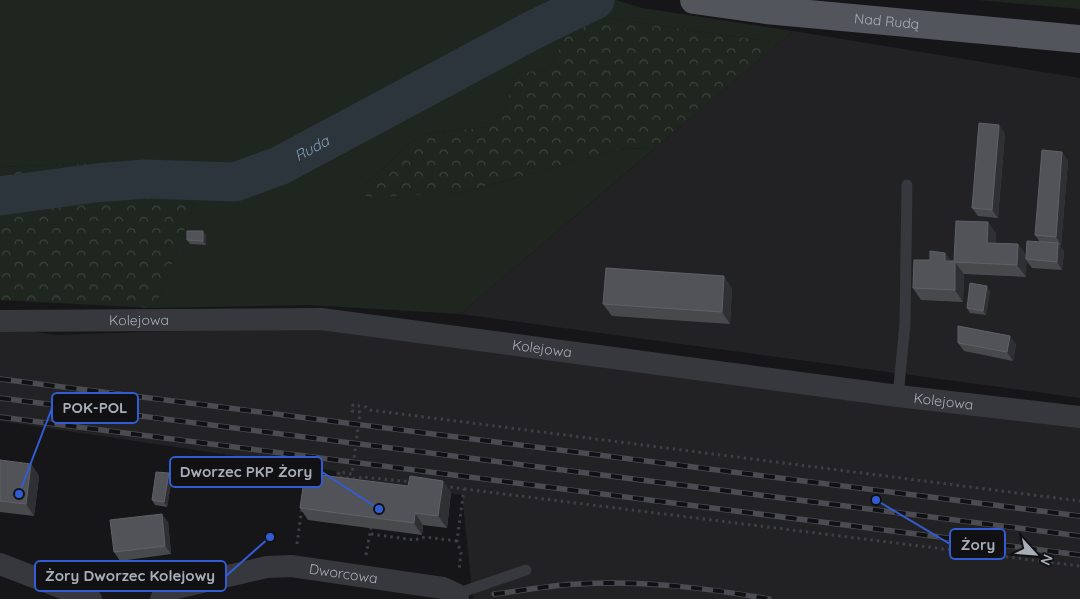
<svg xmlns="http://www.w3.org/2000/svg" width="1080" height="599" font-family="Quicksand,sans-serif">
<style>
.built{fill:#222225}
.grass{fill:#1e261f}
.forest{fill:url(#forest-crowns)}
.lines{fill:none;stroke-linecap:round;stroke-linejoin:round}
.river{stroke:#2c353c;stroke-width:39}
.path{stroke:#3d3f44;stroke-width:3;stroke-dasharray:2.5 4;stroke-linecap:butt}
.lane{stroke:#37383d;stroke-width:11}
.street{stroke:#37383d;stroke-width:22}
.primary{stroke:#53555c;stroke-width:28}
.rail-casing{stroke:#4a4c52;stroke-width:5.5}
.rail{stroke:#111113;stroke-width:4;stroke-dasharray:11;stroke-linecap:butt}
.wall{fill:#47494d}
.shaded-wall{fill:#2f3033}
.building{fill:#525359;stroke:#5f6168}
.labels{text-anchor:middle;stroke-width:4.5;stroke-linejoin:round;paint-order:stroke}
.street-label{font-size:14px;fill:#a8adb8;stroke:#111113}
.water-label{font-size:15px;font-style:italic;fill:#7f9bb3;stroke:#111113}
.leader{fill:none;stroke:#325cd3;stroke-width:2}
.callout-dot{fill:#325cd3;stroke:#111113;stroke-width:2}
.callout{fill:#111113;stroke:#325cd3;stroke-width:2}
.callout-label{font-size:15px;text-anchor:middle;font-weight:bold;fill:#a8adb8}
</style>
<defs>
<pattern id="forest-crowns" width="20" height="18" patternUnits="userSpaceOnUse" patternTransform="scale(1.25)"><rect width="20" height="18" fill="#1e261f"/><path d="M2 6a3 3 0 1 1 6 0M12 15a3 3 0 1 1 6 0" fill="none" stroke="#3c433d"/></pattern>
</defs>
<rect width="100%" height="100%" fill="#161618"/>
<g class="built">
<polygon points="793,31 1080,78 1080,398 460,314"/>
<polygon points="322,326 1080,426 1080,599 473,599 462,495 336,479 336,471 0,421 0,327 56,335"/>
</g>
<g class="grass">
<polygon points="0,0 616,0 642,8 793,31 779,43 578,14 548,69 516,74 505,109 488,127 421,134 353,195 460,193 624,148 654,149 460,314 308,305 155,308 194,205 121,162 0,167"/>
<polygon points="977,0 1080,0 1080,9"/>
</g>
<g class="forest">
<polygon points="578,14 779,43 654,149 624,148 460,193 378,197 353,195 421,134 488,127 505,109 516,74 548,69"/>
<polygon points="121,162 194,205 155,308 0,300 0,167"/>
</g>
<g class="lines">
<path class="river" id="s1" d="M0,196l95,-13 50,-4 90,3 44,-16 256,-137 60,-29"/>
<g class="path">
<polyline points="413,482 362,477 357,479 338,477 339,472 352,474 360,412 352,411 353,405 366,407 370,410 1080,501"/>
<polyline points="444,486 464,489 457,541 461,553 459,571"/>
<polyline points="464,489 1080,566"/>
<polyline points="371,534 414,540 425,537 457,541"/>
<polyline points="297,544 302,508"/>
<polyline points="366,555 371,528"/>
<polyline points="85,571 103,574 170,565"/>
</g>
<g class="lane">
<polyline points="898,396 905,324 907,185"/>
<polyline points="456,594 526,570"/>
</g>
<g class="street">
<path id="s2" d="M0,321l321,-2 577,77 182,21"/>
<polyline points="0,564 91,599"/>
<path id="s3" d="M161,599l7,-9 99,-23 24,-1 152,22 13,6 2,5"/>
</g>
<path class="primary" id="s4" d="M694,0l72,10 314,29"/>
<defs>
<g id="rail">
<polyline points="0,379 1080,516"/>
<polyline points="0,398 1080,536"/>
<polyline points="0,417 1080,555"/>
<path d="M494,594c27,-3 56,-9 84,-10 64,-4 128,4 191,15"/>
</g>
</defs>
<use href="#rail" class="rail-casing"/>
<use href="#rail" class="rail"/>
</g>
<g class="wall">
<polygon points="1005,133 998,218 978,216 972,208"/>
<polygon points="1062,152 1068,161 1061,245 1059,245 1064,251 1062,270 1032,268 1026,260 1026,277 964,274 963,302 921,300 913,288 930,260 945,253 951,261 954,261 988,222 996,234 996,243 1018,244 1026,255 1040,242 1035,235"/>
<polygon points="206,235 206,245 190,244 187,240"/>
<polygon points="732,288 730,324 612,316 603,304"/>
<polygon points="990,291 986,315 970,313 967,308"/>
<polygon points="958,343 1016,344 1013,361 964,351"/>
<polygon points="0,460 31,464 39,476 34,516 0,512"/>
<polygon points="169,473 172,478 167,507 155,505 152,500"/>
<polygon points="451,492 447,528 423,525 422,535 308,520 300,508"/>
<polygon points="168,522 171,554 120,561 114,552"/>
</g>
<g class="shaded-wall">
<polygon points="999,125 1005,133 998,218 992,210"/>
<polygon points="1062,152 1068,161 1061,245 1056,237"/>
<polygon points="988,222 996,234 996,255 987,243"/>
<polygon points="203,231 206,235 206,245 203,241"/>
<polygon points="1058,243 1064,251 1062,270 1057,262"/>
<polygon points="1018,244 1027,256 1026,277 1017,265"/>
<polygon points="945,253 954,265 945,261"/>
<polygon points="955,262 964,274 963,302 955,290"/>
<polygon points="724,276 732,288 730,324 722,312"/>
<polygon points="987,286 990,291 986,315 983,311"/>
<polygon points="1010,336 1016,344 1013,361 1007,352"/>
<polygon points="31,464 39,476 34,516 26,504"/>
<polygon points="169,473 172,478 167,507 164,502"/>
<polygon points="443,481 451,492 447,528 438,516"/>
<polygon points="415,513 423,525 422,535 414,523"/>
<polygon points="162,514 168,522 171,554 165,546"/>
</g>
<g class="building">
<polygon points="979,123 999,125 992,210 972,208"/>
<polygon points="1042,150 1062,152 1056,237 1035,235"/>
<polygon points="956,221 988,222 987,243 1018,244 1017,265 955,262 955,290 913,288 914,260 930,260 930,251 945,253 945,261 954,261"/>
<polygon points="187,231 203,231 203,241 187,240"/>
<polygon points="1027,241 1058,243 1057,262 1026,259"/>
<polygon points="606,268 724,276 722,312 603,304"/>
<polygon points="970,283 987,286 983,311 967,308"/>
<polygon points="958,326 1010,336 1007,352 958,343"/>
<polygon points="0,460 31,464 26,504 0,501"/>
<polygon points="156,472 169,473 164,502 152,500"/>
<polygon points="305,473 408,486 410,476 443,481 438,516 415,513 414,523 300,508"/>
<polygon points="162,514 165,546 114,552 110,520"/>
</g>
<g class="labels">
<g class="street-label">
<text dy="5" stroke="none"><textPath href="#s4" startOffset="194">Nad Rudą</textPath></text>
<text dy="5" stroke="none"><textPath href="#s2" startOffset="139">Kolejowa</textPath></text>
<text dy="5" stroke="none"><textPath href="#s2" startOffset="544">Kolejowa</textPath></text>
<text dy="5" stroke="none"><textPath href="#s2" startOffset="949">Kolejowa</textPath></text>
<text dy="5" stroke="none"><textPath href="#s3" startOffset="190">Dworcowa</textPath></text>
</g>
<g class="water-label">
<text dy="5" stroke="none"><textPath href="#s1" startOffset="320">Ruda</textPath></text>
</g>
</g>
<path class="leader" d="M19 494L52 408M379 509L322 472M876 500L950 544M270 537L226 576"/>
<g class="callout-dot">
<circle cx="19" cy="494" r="5"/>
<circle cx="379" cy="509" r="5"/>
<circle cx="876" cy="500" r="5"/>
<circle cx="270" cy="537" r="5"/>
</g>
<g class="callout">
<rect x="52" y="393" width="86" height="30" rx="5"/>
<rect x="170" y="457" width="152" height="30" rx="5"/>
<rect x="950" y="529" width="55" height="30" rx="5"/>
<rect x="35" y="561" width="191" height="30" rx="5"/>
</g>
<g class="callout-label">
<text x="95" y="413">POK-POL</text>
<text x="246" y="477">Dworzec PKP Żory</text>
<text x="978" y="550">Żory</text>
<text x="130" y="581">Żory Dworzec Kolejowy</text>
</g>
<g transform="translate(1035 554) rotate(116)" stroke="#111113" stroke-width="4" paint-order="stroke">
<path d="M0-4L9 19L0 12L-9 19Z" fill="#a8adb8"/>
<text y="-8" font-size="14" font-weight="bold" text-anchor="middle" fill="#a8adb8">N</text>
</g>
</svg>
